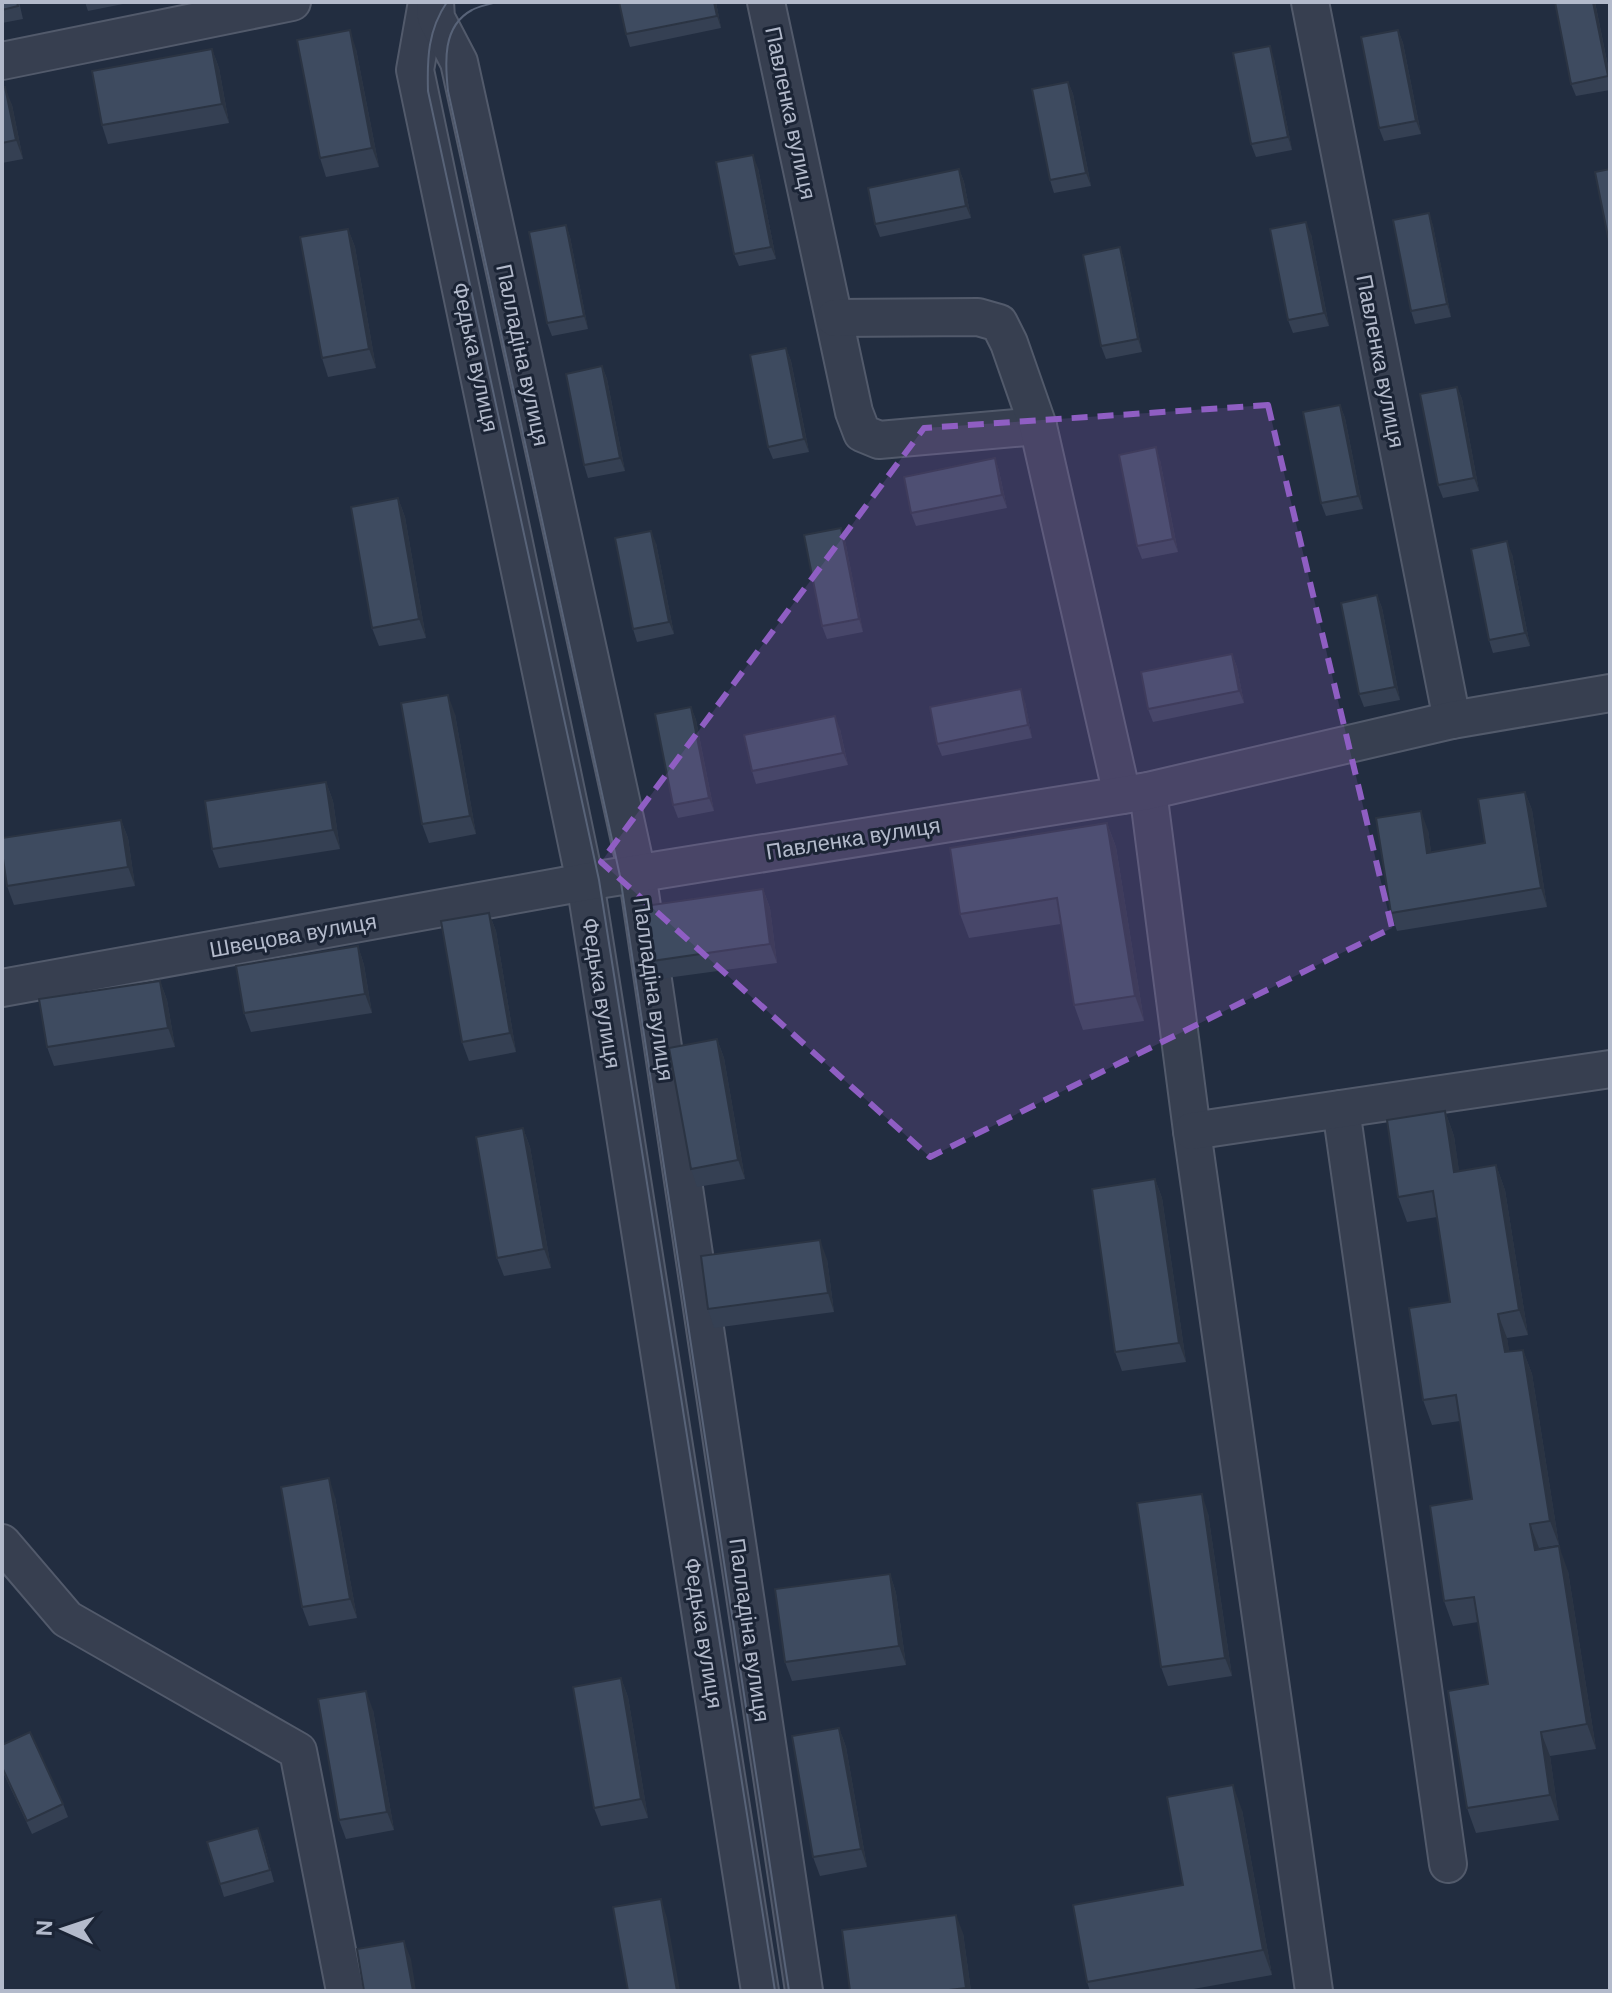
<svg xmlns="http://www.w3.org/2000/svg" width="1612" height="1993" font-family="'DM Sans',sans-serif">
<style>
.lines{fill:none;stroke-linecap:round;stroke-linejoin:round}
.minor-casing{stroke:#525a6b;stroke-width:40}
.minor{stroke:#373f50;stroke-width:36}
.tram{stroke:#586378;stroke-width:2}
.wall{fill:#354053}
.shaded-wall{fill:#2b3443}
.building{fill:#3e4b60;stroke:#2b3443;stroke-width:2}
.marked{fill:#8f5ec3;fill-opacity:0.2;stroke:#8f5ec3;stroke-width:6;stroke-dasharray:16 10;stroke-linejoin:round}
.labels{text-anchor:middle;stroke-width:6;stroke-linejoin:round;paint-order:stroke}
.street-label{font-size:22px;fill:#b3bacb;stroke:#1b2435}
</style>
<rect width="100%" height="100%" fill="#222d40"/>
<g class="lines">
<defs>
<g id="minor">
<polyline points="427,2 415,70 585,882 760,1991"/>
<polyline points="435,2 436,18 459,62 637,873 804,1991"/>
<polyline points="766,2 854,412 862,433 879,440 1038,426"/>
<polyline points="1310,2 1452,720"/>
<polyline points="2,61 292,2"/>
<polyline points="835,318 978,317 999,323 1009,343 1038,426 1122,795"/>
<polyline points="1148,791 1192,1131 1314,1991"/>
<polyline points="2,988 585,882 1148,791 1452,720 1610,693"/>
<polyline points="1341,1109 1448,1864"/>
<polyline points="1192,1131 1610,1069"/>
<polyline points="2,1543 67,1619 298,1751 345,1991"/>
</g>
</defs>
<use href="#minor" class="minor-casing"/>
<use href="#minor" class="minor"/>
<g class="tram">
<path d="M447,2c-19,28 -20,56 -19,89l171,789 176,1111"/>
<path d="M496,2c-8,3 -17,4 -24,8 -30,16 -27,53 -24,81l172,785 169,1115"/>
</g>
</g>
<g class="wall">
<polygon points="2,2 19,2 23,19 2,23"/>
<polygon points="85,2 133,2 88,11"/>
<polygon points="716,2 721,28 630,47 626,34"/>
<polygon points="1555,2 1595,2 1610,76 1610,90 1576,96 1571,84"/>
<polygon points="1398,30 1403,43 1421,134 1384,141 1379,128"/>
<polygon points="212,49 219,68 229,123 108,144 102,125"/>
<polygon points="356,49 379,167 326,177 320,158"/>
<polygon points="1274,59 1292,150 1256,157 1251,144"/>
<polygon points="1068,82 1073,94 1091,186 1054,193 1050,180"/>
<polygon points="2,87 12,105 23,159 2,163"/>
<polygon points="758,168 776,259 739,266 734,254"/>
<polygon points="959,169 964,182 971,218 880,237 875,224"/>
<polygon points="1429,213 1433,226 1451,317 1415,324 1411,311"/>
<polygon points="566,225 570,237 588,329 552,336 547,323"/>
<polygon points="348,229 355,247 376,368 328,377 322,358"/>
<polygon points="1311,234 1329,326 1293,333 1288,320"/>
<polygon points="1120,247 1124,260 1142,352 1106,359 1101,346"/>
<polygon points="786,348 791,361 809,452 773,459 768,447"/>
<polygon points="602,366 607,379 625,471 588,478 584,465"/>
<polygon points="1457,387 1462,399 1479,491 1443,498 1438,485"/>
<polygon points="1340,405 1345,418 1363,509 1326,516 1321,503"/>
<polygon points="995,458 999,471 1007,508 916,526 911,513"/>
<polygon points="1160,460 1178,552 1142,559 1137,546"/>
<polygon points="398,498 405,517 426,638 379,646 372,628"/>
<polygon points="845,540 863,632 827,639 822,626"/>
<polygon points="656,543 674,634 637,642 633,629"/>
<polygon points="1512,554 1530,646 1493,653 1489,640"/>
<polygon points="1377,595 1382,608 1400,700 1364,707 1359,694"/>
<polygon points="1232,654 1237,667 1244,703 1153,722 1148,709"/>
<polygon points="1025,702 1032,738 942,756 937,744"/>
<polygon points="691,707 696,720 714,811 678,818 673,805"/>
<polygon points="455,714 476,834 429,843 422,824"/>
<polygon points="840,729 848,765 756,784 752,771"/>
<polygon points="326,782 333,801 340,849 219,868 212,849"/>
<polygon points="1525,792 1532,810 1547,907 1397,931 1391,913 1428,830 1431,852 1485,843"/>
<polygon points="121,820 128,838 135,886 14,905 7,886"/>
<polygon points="1107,823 1116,847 1144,1021 1083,1030 1074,1005 1061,924 969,938 960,914"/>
<polygon points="763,889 770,908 777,963 659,979 652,961"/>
<polygon points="489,913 496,931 516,1052 469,1061 462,1042"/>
<polygon points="358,946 364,965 372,1013 251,1032 244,1013"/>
<polygon points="160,981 167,1000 175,1047 54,1066 47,1047"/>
<polygon points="717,1039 724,1058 745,1179 697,1187 691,1169"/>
<polygon points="1445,1111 1454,1136 1459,1172 1496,1165 1505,1190 1528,1335 1507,1338 1509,1352 1523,1350 1532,1374 1559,1545 1539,1548 1539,1550 1568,1571 1596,1749 1550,1756 1559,1820 1476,1833 1467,1808 1488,1684 1478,1622 1453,1626 1444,1601 1472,1499 1460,1421 1432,1425 1423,1400 1450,1302 1437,1217 1407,1222 1398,1197"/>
<polygon points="523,1128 530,1147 551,1268 504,1276 497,1258"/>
<polygon points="1155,1179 1162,1198 1186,1362 1122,1371 1115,1352"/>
<polygon points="827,1259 834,1312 714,1328 708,1309"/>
<polygon points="335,1497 357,1618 309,1626 302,1607"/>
<polygon points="1208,1513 1232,1676 1168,1686 1161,1667"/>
<polygon points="890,1574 896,1593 906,1665 792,1681 785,1662"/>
<polygon points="621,1678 628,1697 648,1818 601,1826 594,1808"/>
<polygon points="373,1710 394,1830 346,1839 339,1820"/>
<polygon points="839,1728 846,1747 867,1867 820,1876 813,1857"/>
<polygon points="2,1745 63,1804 68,1817 32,1834 2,1770"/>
<polygon points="1242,1810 1272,1975 1182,1991 1090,1991 1087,1982 1183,1885"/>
<polygon points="263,1841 274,1882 224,1897 220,1884"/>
<polygon points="963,1933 971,1991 850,1991"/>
</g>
<g class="shaded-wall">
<polygon points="714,2 716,2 721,28 717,16"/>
<polygon points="1593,2 1595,2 1610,76 1610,82"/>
<polygon points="350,30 356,49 379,167 372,148"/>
<polygon points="1398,30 1403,43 1421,134 1416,121"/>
<polygon points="1270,46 1274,59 1292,150 1288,137"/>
<polygon points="212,49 219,68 229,123 222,104"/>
<polygon points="1068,82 1073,94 1091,186 1086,173"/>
<polygon points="5,87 12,105 23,159 16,140"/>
<polygon points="753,155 758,168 776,259 771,247"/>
<polygon points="959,169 964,182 971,218 966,206"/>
<polygon points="1429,213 1433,226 1451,317 1447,304"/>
<polygon points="1306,222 1311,234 1329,326 1324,313"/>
<polygon points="566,225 570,237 588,329 584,316"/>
<polygon points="348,229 355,247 376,368 369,349"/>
<polygon points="1120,247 1124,260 1142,352 1138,339"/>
<polygon points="786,348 791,361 809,452 804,439"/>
<polygon points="602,366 607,379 625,471 620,458"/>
<polygon points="1457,387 1462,399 1479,491 1474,478"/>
<polygon points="1340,405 1345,418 1363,509 1358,496"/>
<polygon points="1156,447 1160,460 1178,552 1173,539"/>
<polygon points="995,458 999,471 1007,508 1002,495"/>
<polygon points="398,498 405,517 426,638 419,619"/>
<polygon points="841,528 845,540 863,632 859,619"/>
<polygon points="651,531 656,543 674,634 669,622"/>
<polygon points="1507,541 1512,554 1530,646 1525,633"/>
<polygon points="1377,595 1382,608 1400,700 1395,687"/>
<polygon points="1232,654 1237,667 1244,703 1239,691"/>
<polygon points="1021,689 1025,702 1032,738 1028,725"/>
<polygon points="448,695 455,714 476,834 470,816"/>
<polygon points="691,707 696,720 714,811 709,798"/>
<polygon points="835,716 840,729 848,765 843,753"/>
<polygon points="326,782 333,801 340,849 333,830"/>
<polygon points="1525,792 1532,810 1547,907 1541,888"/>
<polygon points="1421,811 1428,830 1434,872 1427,853"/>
<polygon points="121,820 128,838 135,886 128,867"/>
<polygon points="1107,823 1116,847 1144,1021 1135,996"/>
<polygon points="763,889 770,908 777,963 770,944"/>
<polygon points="489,913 496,931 516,1052 510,1033"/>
<polygon points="358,946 364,965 372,1013 365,994"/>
<polygon points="160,981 167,1000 175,1047 168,1028"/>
<polygon points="717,1039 724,1058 745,1179 738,1160"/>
<polygon points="1445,1111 1454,1136 1463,1197 1454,1172"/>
<polygon points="523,1128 530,1147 551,1268 544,1249"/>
<polygon points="1496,1165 1505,1190 1528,1335 1519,1310"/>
<polygon points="1155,1179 1162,1198 1186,1362 1179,1343"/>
<polygon points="820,1240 827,1259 834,1312 828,1293"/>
<polygon points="1498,1314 1507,1338 1514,1377 1505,1352"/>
<polygon points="1523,1350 1532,1374 1559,1545 1550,1521"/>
<polygon points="329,1478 335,1497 357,1618 350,1599"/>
<polygon points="1202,1494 1208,1513 1232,1676 1225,1658"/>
<polygon points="1530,1524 1539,1548 1544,1575 1535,1550"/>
<polygon points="1559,1546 1568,1571 1596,1749 1587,1724"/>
<polygon points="890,1574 896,1593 906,1665 899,1646"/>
<polygon points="621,1678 628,1697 648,1818 641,1799"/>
<polygon points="366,1691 373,1710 394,1830 387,1812"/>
<polygon points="839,1728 846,1747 867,1867 861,1849"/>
<polygon points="1541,1732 1550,1756 1559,1820 1550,1795"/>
<polygon points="1233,1785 1242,1810 1272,1975 1263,1950"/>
<polygon points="661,1899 667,1918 680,1991 677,1991"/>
<polygon points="956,1915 963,1933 971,1991 967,1991 966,1988"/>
<polygon points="404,1941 411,1959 416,1991 413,1991"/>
</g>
<g class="building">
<polygon points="2,2 17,2 18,6 2,10"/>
<polygon points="619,2 714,2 717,16 626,34"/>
<polygon points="1555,2 1593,2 1608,76 1571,84"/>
<polygon points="350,30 372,148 320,158 297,40"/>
<polygon points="1398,30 1416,121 1379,128 1361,37"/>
<polygon points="1270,46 1288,137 1251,144 1233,53"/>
<polygon points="212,49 222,104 102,125 92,71"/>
<polygon points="1068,82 1086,173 1050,180 1032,89"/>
<polygon points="2,87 5,87 16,140 2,143"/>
<polygon points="753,155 771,247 734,254 716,162"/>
<polygon points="959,169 966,206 875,224 868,188"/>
<polygon points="1610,169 1610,247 1595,172"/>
<polygon points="1429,213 1447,304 1411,311 1393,220"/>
<polygon points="1306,222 1324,313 1288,320 1270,229"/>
<polygon points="566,225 584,316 547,323 529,232"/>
<polygon points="348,229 369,349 322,358 300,237"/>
<polygon points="1120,247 1138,339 1101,346 1083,255"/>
<polygon points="786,348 804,439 768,447 750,355"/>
<polygon points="602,366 620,458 584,465 566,374"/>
<polygon points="1457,387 1474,478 1438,485 1420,394"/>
<polygon points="1340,405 1358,496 1321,503 1303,412"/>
<polygon points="1156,447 1173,539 1137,546 1119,455"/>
<polygon points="995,458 1002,495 911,513 904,477"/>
<polygon points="398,498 419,619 372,628 351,507"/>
<polygon points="841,528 859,619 822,626 804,535"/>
<polygon points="651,531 669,622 633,629 615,538"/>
<polygon points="1507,541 1525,633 1489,640 1471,549"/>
<polygon points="1377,595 1395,687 1359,694 1341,603"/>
<polygon points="1232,654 1239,691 1148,709 1141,672"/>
<polygon points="1021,689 1028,725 937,744 930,707"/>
<polygon points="448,695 470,816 422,824 401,703"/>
<polygon points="691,707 709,798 673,805 655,714"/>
<polygon points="835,716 843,753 752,771 744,735"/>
<polygon points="326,782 333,830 212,849 205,801"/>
<polygon points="1525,792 1541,888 1391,913 1376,818 1421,811 1427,853 1485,843 1478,799"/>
<polygon points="121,820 128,867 7,886 2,852 2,838"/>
<polygon points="1107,823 1135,996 1074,1005 1057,898 960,914 950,848"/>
<polygon points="763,889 770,944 652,961 645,906"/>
<polygon points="489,913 510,1033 462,1042 441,921"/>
<polygon points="358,946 365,994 244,1013 236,966"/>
<polygon points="160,981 168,1028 47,1047 39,999"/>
<polygon points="717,1039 738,1160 691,1169 669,1048"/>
<polygon points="1445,1111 1454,1172 1496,1165 1519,1310 1498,1314 1505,1352 1523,1350 1550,1521 1530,1524 1535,1550 1559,1546 1587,1724 1541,1732 1550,1795 1467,1808 1448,1691 1488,1684 1474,1597 1444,1601 1430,1506 1472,1499 1456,1395 1423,1400 1409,1308 1450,1302 1433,1191 1398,1197 1387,1120"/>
<polygon points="523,1128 544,1249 497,1258 476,1137"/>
<polygon points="1155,1179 1179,1343 1115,1352 1092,1189"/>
<polygon points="820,1240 828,1293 708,1309 701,1256"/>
<polygon points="329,1478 350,1599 302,1607 281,1487"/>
<polygon points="1202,1494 1225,1658 1161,1667 1137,1503"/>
<polygon points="890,1574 899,1646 785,1662 775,1589"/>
<polygon points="621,1678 641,1799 594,1808 573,1687"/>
<polygon points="366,1691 387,1812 339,1820 318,1699"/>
<polygon points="839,1728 861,1849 813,1857 792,1736"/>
<polygon points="30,1732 63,1804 27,1821 2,1767 2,1745"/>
<polygon points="1233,1785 1263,1950 1087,1982 1073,1905 1183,1885 1167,1797"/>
<polygon points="258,1828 270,1870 220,1884 207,1842"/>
<polygon points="661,1899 677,1991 628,1991 613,1907"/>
<polygon points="956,1915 966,1988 940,1991 850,1991 842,1930"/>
<polygon points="404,1941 413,1991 364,1991 357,1949"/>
</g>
<path class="marked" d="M1268,405l124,523 -462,229 -329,-295 323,-434z"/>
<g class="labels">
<g class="street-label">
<text transform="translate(791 113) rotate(78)" y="8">Павленка вулиця</text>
<text transform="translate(523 355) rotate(78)" y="8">Палладіна вулиця</text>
<text transform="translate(476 357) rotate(78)" y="8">Федька вулиця</text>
<text transform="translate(1381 361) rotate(79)" y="8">Павленка вулиця</text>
<text transform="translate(853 838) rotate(-9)" y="8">Павленка вулиця</text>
<text transform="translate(293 935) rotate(-10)" y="8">Швецова вулиця</text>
<text transform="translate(654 989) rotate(82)" y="8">Палладіна вулиця</text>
<text transform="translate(602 993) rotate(81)" y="8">Федька вулиця</text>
<text transform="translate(750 1630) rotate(82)" y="8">Палладіна вулиця</text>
<text transform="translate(704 1633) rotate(81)" y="8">Федька вулиця</text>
</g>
</g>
<rect width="1612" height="1993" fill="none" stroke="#b3bacb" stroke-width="8"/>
<g transform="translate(64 1929) rotate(273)" stroke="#1b2435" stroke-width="6" paint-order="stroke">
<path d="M0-6L14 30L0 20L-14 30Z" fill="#b3bacb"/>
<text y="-12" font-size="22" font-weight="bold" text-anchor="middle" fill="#b3bacb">N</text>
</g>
</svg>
